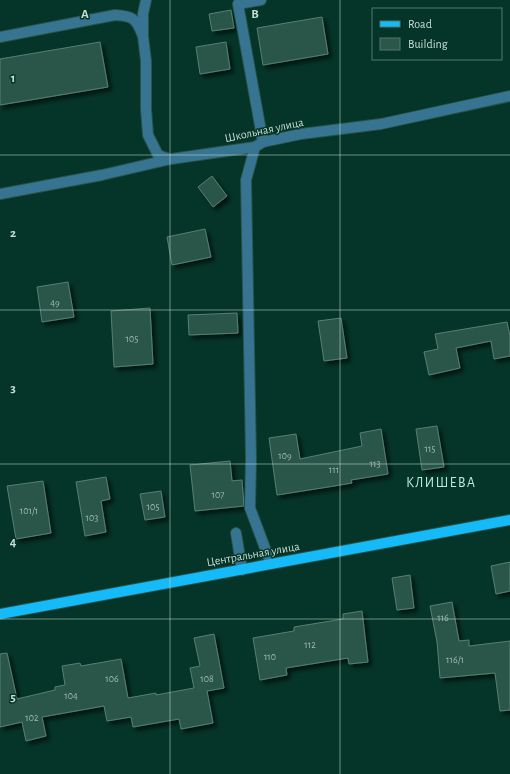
<svg xmlns="http://www.w3.org/2000/svg" width="510" height="774" font-family="'Alegreya Sans',sans-serif">
<style>
.building{fill:#2b5649;stroke:#558072;filter:url(#shadow)}
.lines{fill:none;stroke-linecap:round;stroke-linejoin:round}
.minor-casing{stroke:#285347;stroke-width:12}
.major-casing{stroke:#285347;stroke-width:12}
.minor{stroke:#377491;stroke-width:10}
.major{stroke:#15bbf8;stroke-width:10}
.grid{fill:none;stroke:#c6ddd4;stroke-width:1;stroke-opacity:0.55}
.labels{text-anchor:middle;stroke-width:3;stroke-linejoin:round;paint-order:stroke}
.number-label{font-size:10px;fill:#9fbbb1}
.street-label{font-size:12px;fill:#c6ddd4;stroke:#053528}
.quarter-label{font-size:14px;letter-spacing:1px;fill:#bbead9;stroke:#053528}
.grid-label{font-size:13px;text-anchor:middle;font-weight:bold;fill:#c6ddd4;stroke:#053528;stroke-width:3;stroke-linejoin:round;paint-order:stroke}
</style>
<defs>
<filter id="shadow"><feDropShadow dx="3.5" dy="3.5" stdDeviation="2" flood-color="#0009"/></filter>
</defs>
<rect width="100%" height="100%" fill="#053528"/>
<g class="building">
<polygon points="231,10 234,28 212,31 209,14"/>
<polygon points="322,17 328,54 263,65 257,28"/>
<polygon points="100,42 108,87 0,105 0,59"/>
<polygon points="226,42 230,69 200,74 196,47"/>
<polygon points="212,176 227,196 213,207 198,187"/>
<polygon points="205,229 211,257 172,265 167,237"/>
<polygon points="68,282 74,317 42,322 37,287"/>
<polygon points="150,308 153,364 114,367 111,311"/>
<polygon points="237,313 238,333 189,335 188,315"/>
<polygon points="341,318 347,358 324,361 318,321"/>
<polygon points="507,322 510,336 510,356 494,359 491,341 456,348 460,368 429,375 424,352 438,349 435,334"/>
<polygon points="437,426 444,467 422,470 416,429"/>
<polygon points="381,429 388,474 351,480 352,483 328,487 277,495 269,438 296,434 300,459 362,446 360,433"/>
<polygon points="230,461 232,481 242,480 244,506 195,511 190,465"/>
<polygon points="106,477 110,499 101,501 106,532 85,536 76,482"/>
<polygon points="43,481 51,533 16,539 7,486"/>
<polygon points="161,491 165,517 145,520 140,494"/>
<polygon points="510,562 510,591 496,594 491,566"/>
<polygon points="410,575 414,608 397,610 392,578"/>
<polygon points="452,602 459,641 469,640 469,646 510,641 510,710 500,711 495,673 440,678 437,642 430,606"/>
<polygon points="362,611 368,662 349,664 348,658 286,668 287,675 260,680 253,638 294,631 294,627 343,619 343,614"/>
<polygon points="214,634 224,688 207,691 213,723 181,729 179,719 133,727 131,717 107,721 104,706 42,717 46,736 26,741 22,722 0,727 0,654 7,653 17,699 55,690 55,687 65,685 62,666 80,663 81,666 121,659 128,698 156,693 156,695 194,688 190,668 200,666 194,638"/>
</g>
<g class="lines">
<defs>
<g id="minor">
<polyline points="146,0 143,14 143,36 146,61 146,109 148,135 158,155 169,159"/>
<polyline points="261,0 238,4 263,142"/>
<path d="M0,37l115,-22c17,1 21,3 27,19"/>
<polyline points="255,147 246,180 251,458 250,508 271,564"/>
<polyline points="0,194 102,175 171,159 255,147 263,142 301,134 381,124 510,96"/>
<polyline points="236,533 242,570"/>
</g>
<polyline id="major" points="0,614 510,520"/>
</defs>
<use href="#minor" class="minor-casing"/>
<use href="#major" class="major-casing"/>
<use href="#minor" class="minor"/>
<use href="#major" class="major"/>
</g>
<path class="grid" d="M170,0v774M340,0v774M0,155h510M0,310h510M0,464h510M0,619h510"/>
<g class="labels">
<g class="number-label">
<text x="55" y="306">49</text>
<text x="132" y="342">105</text>
<text x="430" y="452">115</text>
<text x="285" y="459">109</text>
<text x="375" y="467">113</text>
<text x="334" y="473">111</text>
<text x="218" y="498">107</text>
<text x="153" y="510">105</text>
<text x="29" y="514">101/1</text>
<text x="92" y="521">103</text>
<text x="443" y="621">116</text>
<text x="310" y="648">112</text>
<text x="270" y="660">110</text>
<text x="455" y="663">116/1</text>
<text x="112" y="682">106</text>
<text x="207" y="682">108</text>
<text x="71" y="699">104</text>
<text x="32" y="721">102</text>
</g>
<g class="street-label">
<text transform="translate(264 130) rotate(-12)" y="4">Школьная улица</text>
<text transform="translate(253 554) rotate(-10)" y="4">Центральная улица</text>
</g>
<g class="quarter-label">
<text x="441" y="487">КЛИШЕВА</text>
</g>
</g>
<g class="grid-label">
<text x="85" y="18">A</text>
<text x="255" y="18">B</text>
<text x="13" y="82">1</text>
<text x="13" y="237">2</text>
<text x="13" y="392">3</text>
<text x="13" y="546">4</text>
<text x="13" y="701">5</text>
</g>
<rect x="372" y="8" width="130" height="52" fill="#053528" stroke="#52786d"/>
<rect x="380" y="21" width="20" height="6" fill="#15bbf8" stroke="#52786d"/>
<text x="408" y="28" font-size="12" fill="#c6ddd4">Road</text>
<rect x="380" y="38" width="20" height="12" fill="#2b5649" stroke="#52786d"/>
<text x="408" y="48" font-size="12" fill="#c6ddd4">Building</text>
</svg>
